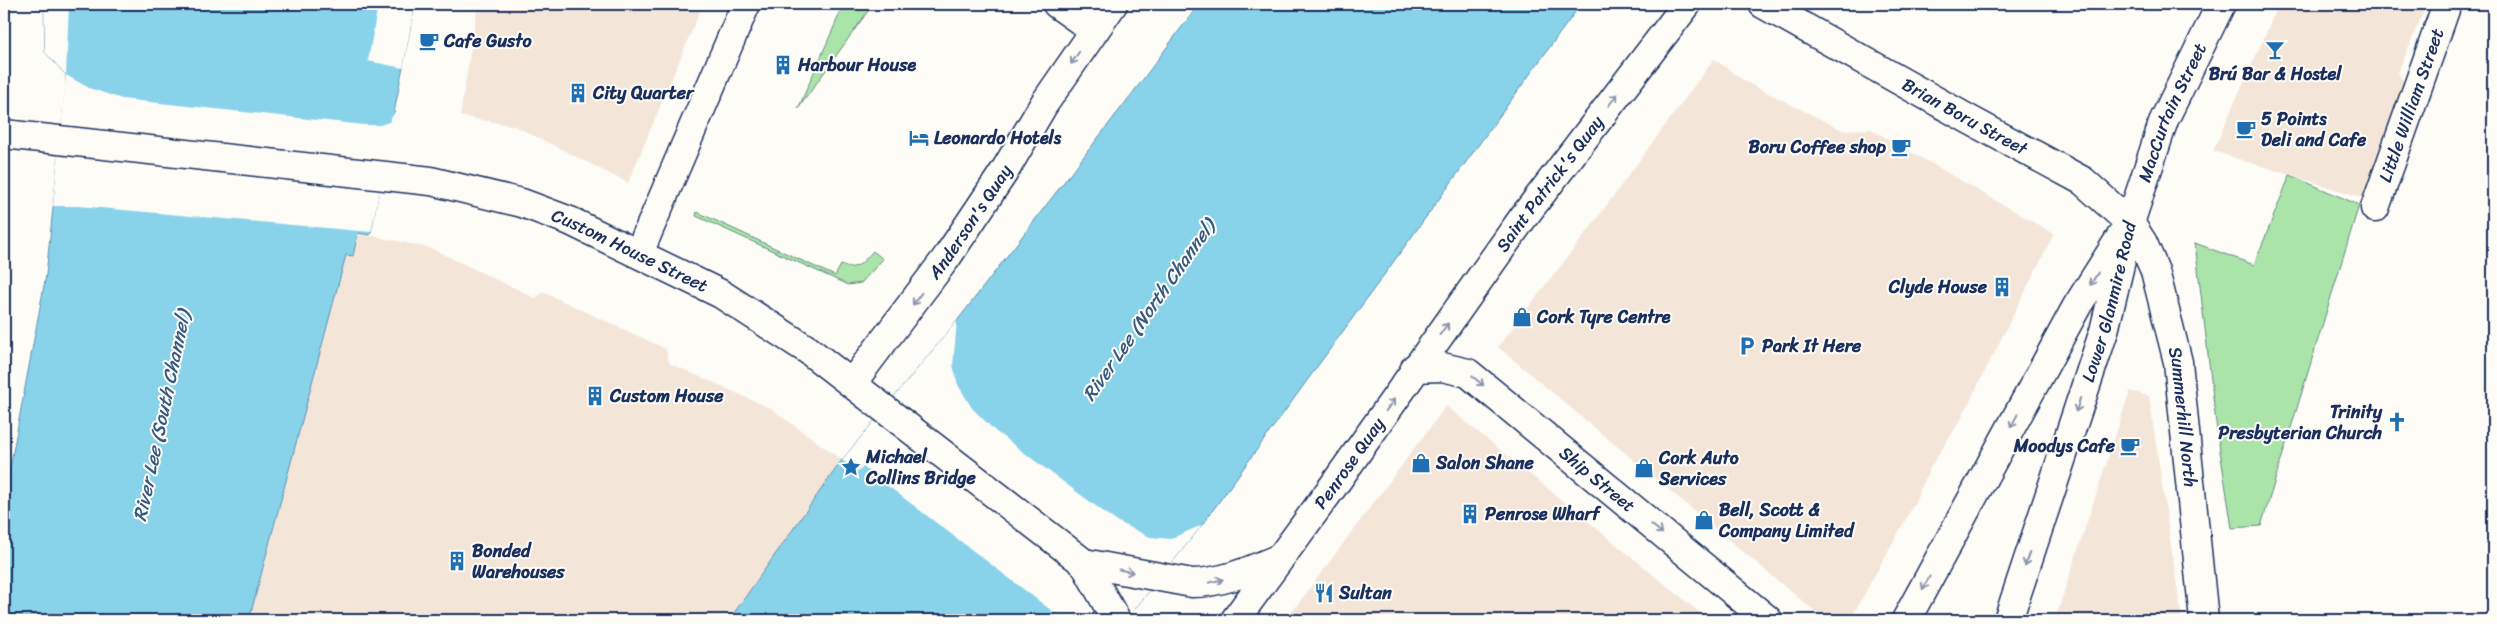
<svg xmlns="http://www.w3.org/2000/svg" width="2497" height="624" font-family="Sriracha,sans-serif">
<style>
.built{fill:#f4e5d9}
.green{fill:#abe4a8;stroke:#638a83}
.water{fill:#89d3ea;stroke:#5d91b2}
.pier{fill:#fdfcf7}
.lines{fill:none;stroke-linecap:round;stroke-linejoin:round}
.street-casing{stroke:#1b2f5e;stroke-width:31}
.secondary-casing{stroke:#1b2f5e;stroke-width:31}
.highway-casing{stroke:#1b2f5e;stroke-width:31}
.street{stroke:#fdfcf7;stroke-width:28}
.secondary{stroke:#fdfcf7;stroke-width:28}
.highway{stroke:#fdfcf7;stroke-width:28}
.oneway{stroke:#8c96aa}
.labels{text-anchor:middle;stroke-width:4;stroke-linejoin:round;paint-order:stroke}
.poi-label{font-size:18px;font-weight:bold;fill:#1b2f5e;stroke:#fdfcf7;text-anchor:start}
.street-label{font-size:18px;fill:#1b2f5e;stroke:#fdfcf7}
.water-label{font-size:19px;font-style:italic;fill:#365881;stroke:#fdfcf7}
</style>
<rect width="100%" height="100%" fill="#fdfcf7"/>
<filter id="ink" filterUnits="userSpaceOnUse"><feTurbulence type="fractalNoise" baseFrequency=".02" numOctaves="2"/><feDisplacementMap in="SourceGraphic" scale="10" xChannelSelector="R" yChannelSelector="G"/><feConvolveMatrix kernelMatrix="1 2 1 2 8 2 1 2 1" color-interpolation-filters="sRGB"/></filter>
<g filter="url(#ink)">
<g class="built">
<polygon points="478,4 703,4 628,183 515,126 460,116"/>
<polygon points="2279,4 2427,4 2398,72 2405,85 2364,198 2213,151"/>
<polygon points="1714,59 1746,82 1842,130 1871,129 2054,234 1961,419 1930,468 1914,504 1850,620 1825,620 1498,347 1590,228"/>
<polygon points="358,233 430,248 535,298 543,292 666,349 669,363 770,408 842,460 729,620 249,620 346,255 353,256"/>
<polygon points="2130,391 2149,396 2182,620 2055,620"/>
<polygon points="1446,406 1709,620 1286,620"/>
</g>
<g class="green">
<polygon points="844,4 873,4 798,109"/>
<polygon points="2290,175 2359,205 2261,526 2232,528 2217,431 2195,243 2254,265"/>
<path d="M697,212l138,64 6,-11c15,7 22,-3 32,-14l10,8 -22,24 -13,2 -152,-69z"/>
</g>
<g class="water">
<polygon points="44,4 415,4 371,232 370,235 358,233 353,256 346,255 249,620 4,620 4,500 46,275 66,84 66,75 45,52"/>
<polygon points="1199,4 1581,4 1202,525 1126,620 729,620 842,460 957,321 1138,86"/>
</g>
<g class="pier">
<polygon points="44,4 69,4 66,75 89,88 122,99 364,125 380,125 389,122 396,110 371,232 78,206 53,206 66,75 45,52"/>
<polygon points="378,4 415,4 403,68 368,61"/>
<polygon points="957,321 953,365 958,385 972,408 995,431 1116,521 1150,537 1170,539 1202,525 1126,620 1064,620 863,467 858,472 842,460"/>
</g>
<g class="lines">
<defs>
<g id="street">
<polyline points="1057,4 1094,30"/>
<path id="s1" d="M2375,208l72,-204"/>
<polyline points="639,253 746,4"/>
</g>
<g id="secondary">
<path id="s2" d="M1763,4l207,116 113,61 47,42 13,20 12,28 23,91 26,258"/>
<path id="s3" d="M1415,368l27,-1 26,6 300,247"/>
<polyline points="1906,620 2077,306 2127,227"/>
</g>
<g id="highway">
<path id="s4" d="M4,134l427,47 91,22 48,18 151,73 87,56 276,213 32,57"/>
<path id="s5" d="M852,383l95,-126 57,-85 40,-68 69,-100"/>
<path d="M1084,563l108,20c31,0 59,-13 88,-25"/>
<path id="s6" d="M1235,620l99,-135 188,-266 165,-215"/>
<path id="s7" d="M2008,620l96,-289 26,-108 34,-103 57,-116"/>
</g>
</defs>
<use href="#street" class="street-casing"/>
<use href="#secondary" class="secondary-casing"/>
<use href="#highway" class="highway-casing"/>
<use href="#street" class="street"/>
<use href="#secondary" class="secondary"/>
<use href="#highway" class="highway"/>
</g>
<defs><path id="oneway-shaft" d="M-6 0H5M1.5-3L5.5 0L1.5 3" fill="none" stroke-width="1.6" stroke-linecap="round" stroke-linejoin="round" transform="scale(1.25)"/></defs>
<g class="oneway">
<use href="#oneway-shaft" transform="translate(1075 58) rotate(124)"/>
<use href="#oneway-shaft" transform="translate(1613 100) rotate(-53)"/>
<use href="#oneway-shaft" transform="translate(2094 279) rotate(122)"/>
<use href="#oneway-shaft" transform="translate(917 299) rotate(126)"/>
<use href="#oneway-shaft" transform="translate(1444 329) rotate(-54)"/>
<use href="#oneway-shaft" transform="translate(1478 381) rotate(39)"/>
<use href="#oneway-shaft" transform="translate(1390 405) rotate(-55)"/>
<use href="#oneway-shaft" transform="translate(2078 405) rotate(108)"/>
<use href="#oneway-shaft" transform="translate(2014 421) rotate(118)"/>
<use href="#oneway-shaft" transform="translate(1657 529) rotate(39)"/>
<use href="#oneway-shaft" transform="translate(2027 559) rotate(108)"/>
<use href="#oneway-shaft" transform="translate(1126 571) rotate(11)"/>
<use href="#oneway-shaft" transform="translate(1216 581) rotate(-13)"/>
<use href="#oneway-shaft" transform="translate(1926 583) rotate(119)"/>
</g>
</g>
<defs>
<symbol id="cafe-bare" viewBox="-9 -9 18 18"><path d="M-5.5-4.5H6V0H3Q3 3.5 0 3.5H-2.5Q-5.5 3.5-5.5 0ZM3-3.2v2h1.7v-2ZM-6 4.5H4V6H-6Z" fill="#1f6fb2" stroke="#fdfcf7" stroke-width="2.5" paint-order="stroke"/></symbol>
<symbol id="bar-bare" viewBox="-9 -9 18 18"><path d="M-6-5H6L.8 .8V4.5H3.5V6h-7V4.5H-.8V.8Z" fill="#1f6fb2" stroke="#fdfcf7" stroke-width="2.5" paint-order="stroke"/></symbol>
<symbol id="building-bare" viewBox="-9 -9 18 18"><path d="M-4-6H4V6H1V3H-1V6H-4ZM-2.5-4.3h1.7v1.8h-1.7ZM.8-4.3h1.7v1.8H.8ZM-2.5-1h1.7V.8h-1.7ZM.8-1h1.7V.8H.8Z" fill="#1f6fb2" stroke="#fdfcf7" stroke-width="2.5" paint-order="stroke"/></symbol>
<symbol id="hotel-bare" viewBox="-9 -9 18 18"><path d="M-6-4.5h1.5V1H6V5H4.5V3h-9V5H-6ZM-4 0a1.8 1.8 0 1 1 3.6 0ZM.5 0V-2.5h3Q6-2.5 6 0Z" fill="#1f6fb2" stroke="#fdfcf7" stroke-width="2.5" paint-order="stroke"/></symbol>
<symbol id="shop-bare" viewBox="-9 -9 18 18"><path d="M-5-2.5h2.3a2.7 3.5 0 0 1 5.4 0H5L5.5 6h-11ZM-1.5-2.5h3a1.5 2.3 0 0 0-3 0Z" fill="#1f6fb2" stroke="#fdfcf7" stroke-width="2.5" paint-order="stroke"/></symbol>
<symbol id="parking-bare" viewBox="-9 -9 18 18"><path d="M-3.5-5.5H1a3.5 3.5 0 0 1 0 7H-1V5.5H-3.5ZM-1-3.4V-.6H.8a1.4 1.4 0 0 0 0-2.8Z" fill="#1f6fb2" stroke="#fdfcf7" stroke-width="2.5" paint-order="stroke"/></symbol>
<symbol id="church-bare" viewBox="-9 -9 18 18"><path d="M-1.2-6h2.4v3.5h3.3v2.4h-3.3V6h-2.4V-.1h-3.3v-2.4h3.3Z" fill="#1f6fb2" stroke="#fdfcf7" stroke-width="2.5" paint-order="stroke"/></symbol>
<symbol id="sight-bare" viewBox="-9 -9 18 18"><path d="M0-6L1.8-2.2L6-1.7L2.9 1.2L3.7 5.4L0 3.3L-3.7 5.4L-2.9 1.2L-6-1.7L-1.8-2.2Z" fill="#1f6fb2" stroke="#fdfcf7" stroke-width="2.5" paint-order="stroke"/></symbol>
<symbol id="restaurant-bare" viewBox="-9 -9 18 18"><path d="M-5-6h1v4h1v-4h1v4h1v-4h1v5L-1.5 .5V6h-2V.5L-5-1ZM5-6V6H3V1.5H1.5Q1.5-4 5-6Z" fill="#1f6fb2" stroke="#fdfcf7" stroke-width="2.5" paint-order="stroke"/></symbol>
</defs>
<g fill-rule="evenodd">
<use href="#cafe-bare" x="415" y="27" width="28" height="28"/>
<use href="#bar-bare" x="2261" y="36" width="28" height="28"/>
<use href="#building-bare" x="769" y="51" width="28" height="28"/>
<use href="#building-bare" x="564" y="79" width="28" height="28"/>
<use href="#cafe-bare" x="2232" y="115" width="28" height="28"/>
<use href="#hotel-bare" x="905" y="124" width="28" height="28"/>
<use href="#cafe-bare" x="1887" y="133" width="28" height="28"/>
<use href="#building-bare" x="1988" y="273" width="28" height="28"/>
<use href="#shop-bare" x="1508" y="303" width="28" height="28"/>
<use href="#parking-bare" x="1733" y="332" width="28" height="28"/>
<use href="#building-bare" x="581" y="382" width="28" height="28"/>
<use href="#church-bare" x="2383" y="408" width="28" height="28"/>
<use href="#cafe-bare" x="2116" y="432" width="28" height="28"/>
<use href="#shop-bare" x="1407" y="449" width="28" height="28"/>
<use href="#sight-bare" x="837" y="453" width="28" height="28"/>
<use href="#shop-bare" x="1630" y="454" width="28" height="28"/>
<use href="#building-bare" x="1456" y="500" width="28" height="28"/>
<use href="#shop-bare" x="1690" y="506" width="28" height="28"/>
<use href="#building-bare" x="443" y="547" width="28" height="28"/>
<use href="#restaurant-bare" x="1310" y="579" width="28" height="28"/>
</g>
<g class="labels">
<g class="poi-label">
<text x="444" y="47">Cafe Gusto</text>
<text x="798" y="71">Harbour House</text>
<text x="2275" y="80" text-anchor="middle">Brú Bar &amp; Hostel</text>
<text x="593" y="99">City Quarter</text>
<text x="2261" y="125">5 Points<tspan x="2261" dy="21">Deli and Cafe</tspan></text>
<text x="934" y="144">Leonardo Hotels</text>
<text x="1886" y="153" text-anchor="end">Boru Coffee shop</text>
<text x="1987" y="293" text-anchor="end">Clyde House</text>
<text x="1537" y="323">Cork Tyre Centre</text>
<text x="1762" y="352">Park It Here</text>
<text x="610" y="402">Custom House</text>
<text x="2382" y="418" text-anchor="end">Trinity<tspan x="2382" dy="21">Presbyterian Church</tspan></text>
<text x="2115" y="452" text-anchor="end">Moodys Cafe</text>
<text x="866" y="463">Michael<tspan x="866" dy="21">Collins Bridge</tspan></text>
<text x="1659" y="464">Cork Auto<tspan x="1659" dy="21">Services</tspan></text>
<text x="1436" y="469">Salon Shane</text>
<text x="1719" y="516">Bell, Scott &amp;<tspan x="1719" dy="21">Company Limited</tspan></text>
<text x="1485" y="520">Penrose Wharf</text>
<text x="472" y="557">Bonded<tspan x="472" dy="21">Warehouses</tspan></text>
<text x="1339" y="599">Sultan</text>
</g>
<g class="street-label">
<text dy="6" stroke="none"><textPath href="#s1" startOffset="109">Little William Street</textPath></text>
<text dy="6" stroke="none"><textPath href="#s7" startOffset="534">MacCurtain Street</textPath></text>
<text dy="6" stroke="none"><textPath href="#s2" startOffset="231">Brian Boru Street</textPath></text>
<text dy="6" stroke="none"><textPath href="#s6" startOffset="538">Saint Patrick's Quay</textPath></text>
<text dy="6" stroke="none"><textPath href="#s5" startOffset="200">Anderson's Quay</textPath></text>
<text dy="6" stroke="none"><textPath href="#s4" startOffset="641">Custom House Street</textPath></text>
<text dy="6" stroke="none"><textPath href="#s7" startOffset="334">Lower Glanmire Road</textPath></text>
<text dy="6" stroke="none"><textPath href="#s2" startOffset="632">Summerhill North</textPath></text>
<text dy="6" stroke="none"><textPath href="#s6" startOffset="194">Penrose Quay</textPath></text>
<text dy="6" stroke="none"><textPath href="#s3" startOffset="221">Ship Street</textPath></text>
</g>
<g class="water-label">
<text transform="translate(1148 310) rotate(-55)" y="7">River Lee (North Channel)</text>
<text transform="translate(161 416) rotate(-78)" y="7">River Lee (South Channel)</text>
</g>
</g>
<rect width="2497" height="624" fill="none" stroke="#fdfcf7" stroke-width="20"/>
<rect x="10" y="10" width="2477" height="604" fill="none" stroke="#1b2f5e" stroke-width="2" filter="url(#ink)"/>
</svg>
